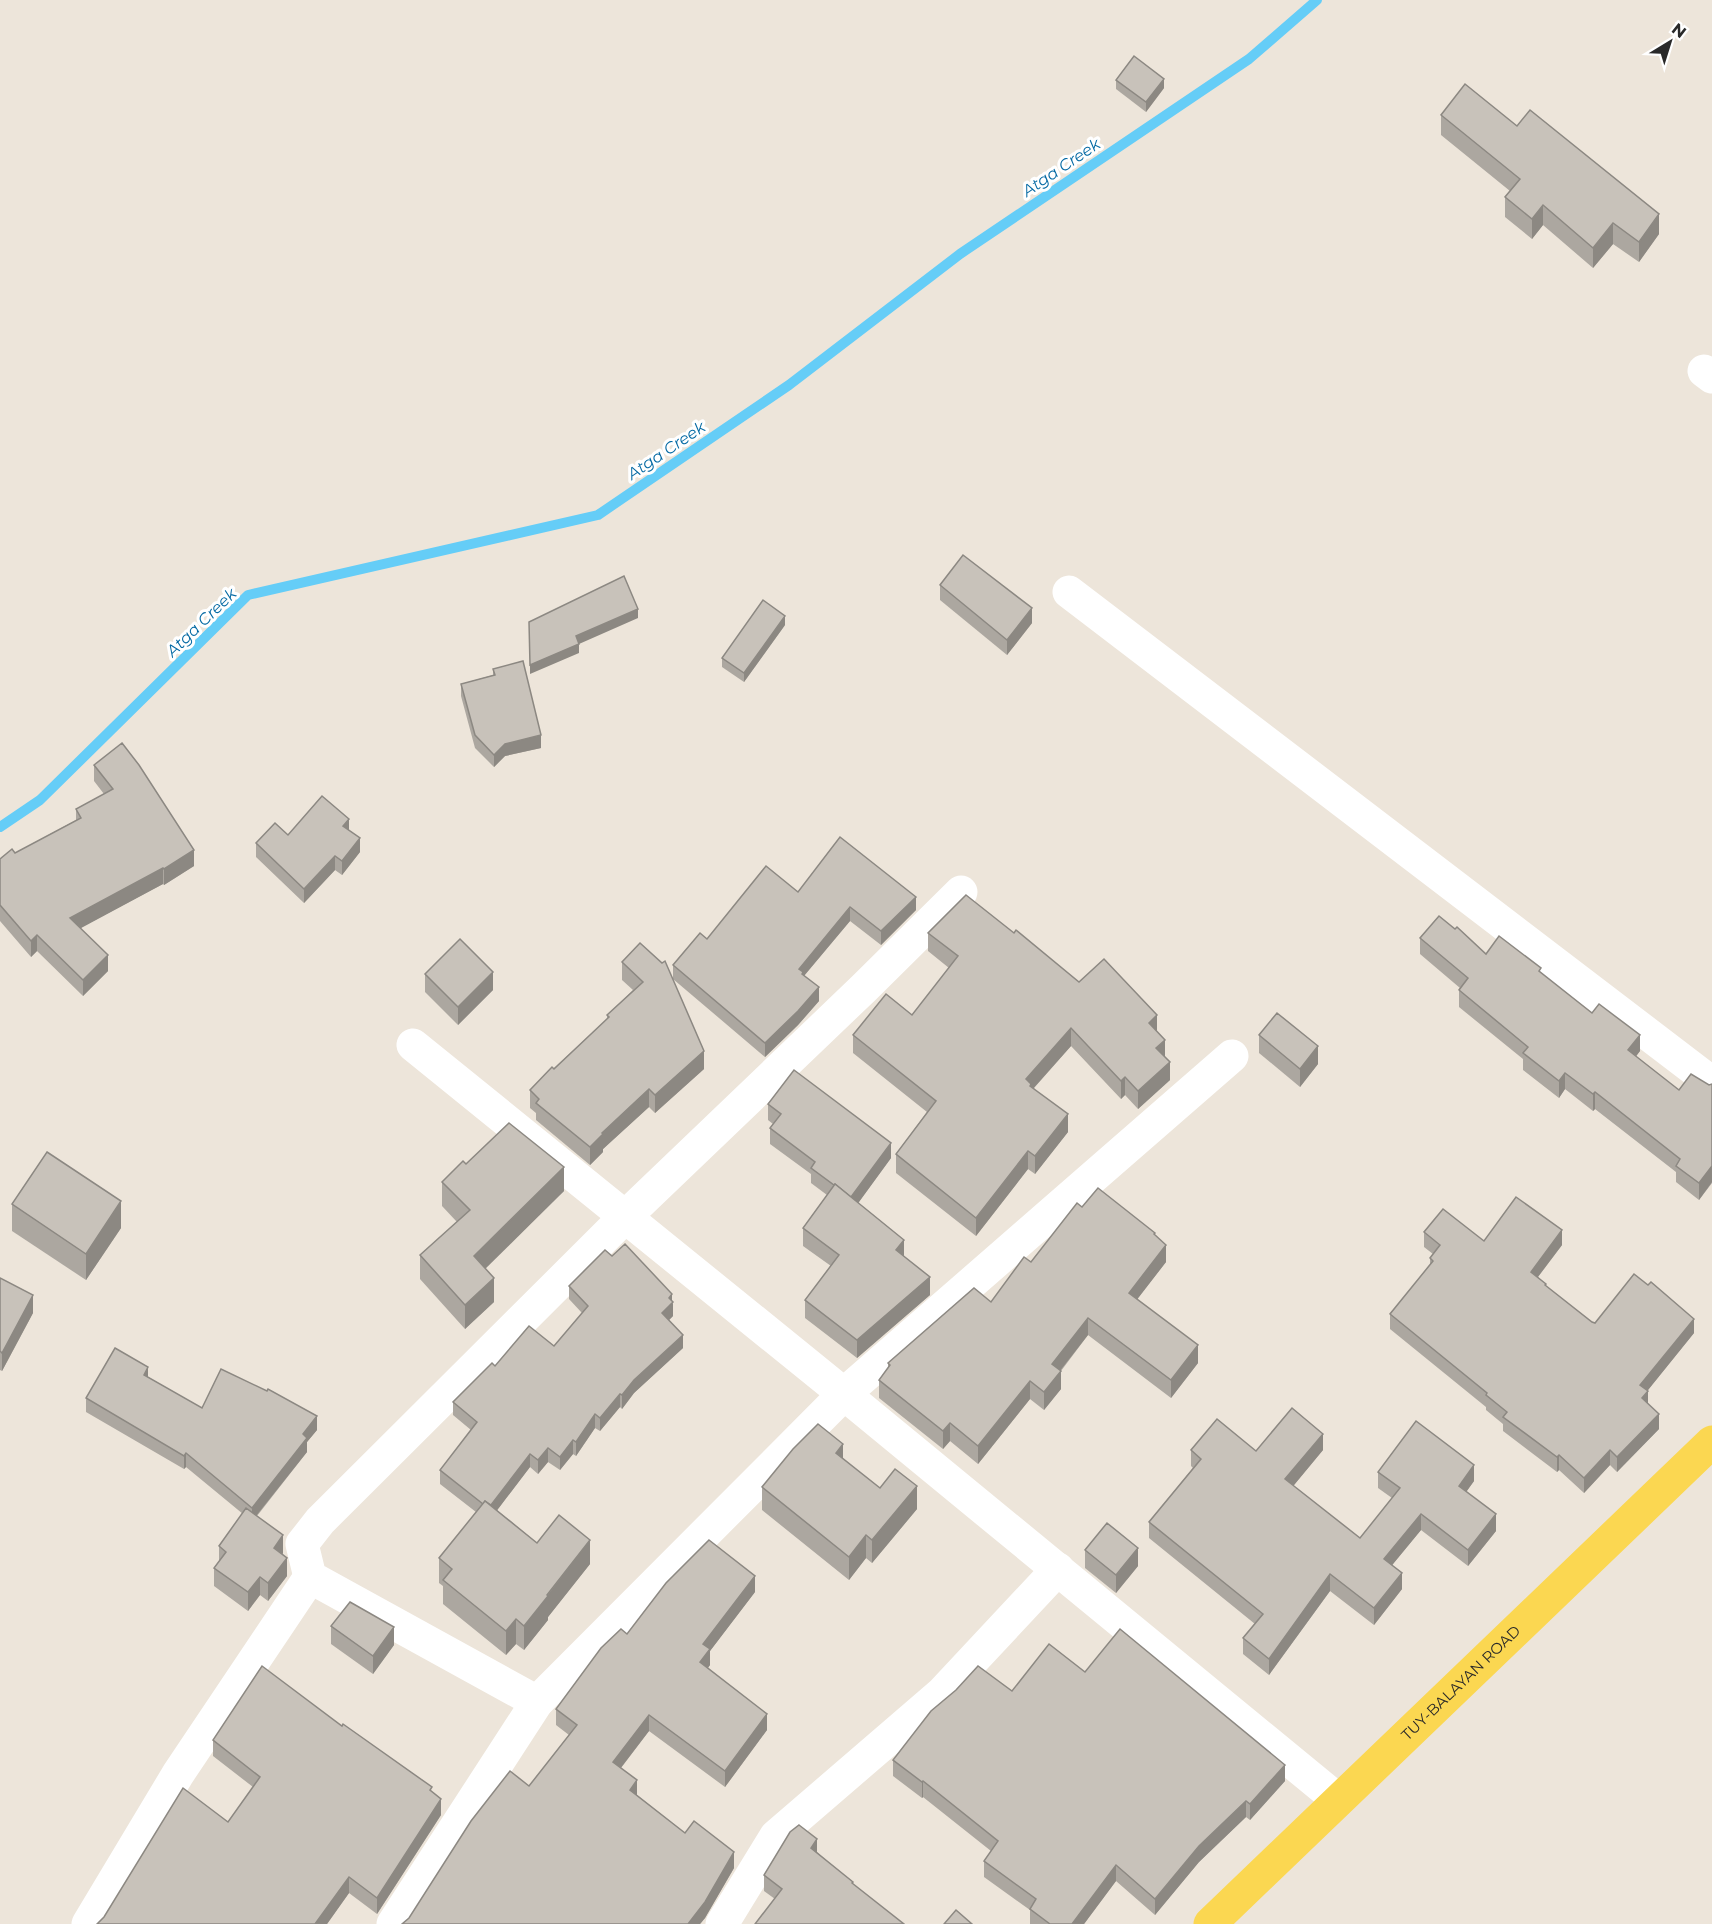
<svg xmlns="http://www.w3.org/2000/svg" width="1712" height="1924" font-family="Montserrat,sans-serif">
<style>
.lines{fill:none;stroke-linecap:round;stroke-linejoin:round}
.stream{stroke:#65cdf7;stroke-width:10}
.minor{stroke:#fff;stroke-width:33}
.major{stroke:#fbd751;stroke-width:33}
.wall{fill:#aca7a0}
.shaded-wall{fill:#8c8882}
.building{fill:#c8c2ba;stroke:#8c8882;stroke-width:1.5}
.labels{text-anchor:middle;stroke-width:6;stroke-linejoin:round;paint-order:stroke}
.street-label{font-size:15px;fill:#292929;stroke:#fff}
.water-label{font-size:16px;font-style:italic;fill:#0469a3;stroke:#fff}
</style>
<rect width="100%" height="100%" fill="#ede5da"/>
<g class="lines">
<polyline class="stream" points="0,827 40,800 248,595 598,515 789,385 960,254 1249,59 1317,0"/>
<g class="minor">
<polyline points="1704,371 1712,377"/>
<polyline points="1069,592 1712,1083"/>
<polyline points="413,1045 844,1394 1338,1800"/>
<polyline points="537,1702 310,1577 302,1544 320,1521 626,1216 864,988 961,892"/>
<polyline points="88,1924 178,1774 310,1577"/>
<polyline points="393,1924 537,1702 844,1394 1232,1056"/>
<polyline points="722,1924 776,1836 942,1693 1058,1569"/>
</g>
<path class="major" id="s1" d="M1210,1924l502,-482"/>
</g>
<g class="wall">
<polygon points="1116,80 1164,88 1146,112 1116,89"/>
<polygon points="1441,115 1517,126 1659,234 1639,262 1613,244 1593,268 1543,225 1532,239 1505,217 1505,197 1510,191 1441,135"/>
<polygon points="940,585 1032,623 1007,655 940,600"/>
<polygon points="785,625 744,682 722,667 722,658"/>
<polygon points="493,669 541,748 505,756 494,767 475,748 461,696 461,684 493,675"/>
<polygon points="94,765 194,866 164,885 163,884 80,928 108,971 83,996 37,951 31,957 0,921 0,859 15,853 76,820 76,809 104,794 94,781"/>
<polygon points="349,830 360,852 342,875 335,870 304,903 256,857 256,843 288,835"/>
<polygon points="798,892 916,910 881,945 850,921 804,976 819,1001 798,1025 765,1057 673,979 673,965 707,939"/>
<polygon points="1455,929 1486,954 1541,973 1640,1051 1636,1056 1679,1090 1712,1084 1712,1183 1699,1200 1676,1182 1676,1172 1595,1109 1593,1111 1565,1089 1559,1098 1523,1070 1523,1059 1459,1007 1459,990 1460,988 1420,954 1420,938"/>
<polygon points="928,933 1014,933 1079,982 1157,1032 1165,1057 1170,1080 1138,1109 1125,1095 1121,1099 1071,1046 1034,1088 1068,1132 1035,1174 1028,1169 976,1236 896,1173 896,1154 927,1112 853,1053 853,1035 912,1015 949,968 928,951"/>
<polygon points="640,943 704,1069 655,1113 649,1107 603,1149 603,1152 590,1165 536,1120 536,1113 530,1108 530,1090 607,1019 607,1015 633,990 622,980 622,962"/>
<polygon points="425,974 493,990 458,1025 425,992"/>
<polygon points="1259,1035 1318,1064 1300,1087 1259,1053"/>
<polygon points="768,1104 891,1158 858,1203 904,1256 930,1295 857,1358 805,1318 805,1300 831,1266 803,1246 803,1228 827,1195 811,1183 811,1174 770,1144 770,1128 773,1124 768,1120"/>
<polygon points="466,1164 564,1191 485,1268 494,1302 465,1329 420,1279 420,1255 457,1222 442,1206 442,1182"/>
<polygon points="12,1204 121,1228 86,1280 12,1231"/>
<polygon points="1082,1207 1155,1235 1166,1262 1137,1299 1198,1363 1171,1398 1088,1335 1061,1371 1061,1389 1044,1410 1030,1399 978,1464 950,1441 943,1449 879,1398 879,1380 888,1368 888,1363 991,1302 1031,1262"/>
<polygon points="1424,1232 1484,1241 1562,1245 1538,1277 1546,1286 1592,1322 1694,1333 1647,1391 1648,1404 1659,1429 1617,1472 1610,1465 1584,1493 1559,1470 1557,1472 1503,1431 1503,1424 1486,1410 1486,1407 1390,1329 1390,1314 1430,1266 1430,1258 1433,1254 1424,1247"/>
<polygon points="612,1256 672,1301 673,1316 669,1320 683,1348 634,1393 622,1409 620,1407 600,1431 595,1428 576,1456 573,1454 560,1470 548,1462 538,1474 530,1467 497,1510 537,1543 590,1564 548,1617 548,1620 524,1650 516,1644 506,1655 443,1604 443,1586 439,1583 439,1558 476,1512 440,1484 440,1470 471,1430 453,1415 453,1402 495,1366 554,1346 582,1313 569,1299 569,1286"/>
<polygon points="0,1278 33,1313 2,1371 0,1370"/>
<polygon points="148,1377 202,1408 317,1430 307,1442 307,1452 257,1516 283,1553 282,1555 287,1576 268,1601 260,1595 248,1611 214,1586 214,1568 219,1562 219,1546 243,1514 186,1467 184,1469 86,1412 86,1398"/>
<polygon points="1191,1450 1256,1451 1323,1450 1293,1486 1360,1538 1392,1498 1378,1488 1378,1472 1474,1481 1466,1492 1496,1531 1468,1566 1421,1530 1392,1565 1402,1589 1374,1625 1330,1591 1269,1675 1243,1654 1243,1638 1255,1624 1149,1538 1149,1522 1193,1468 1191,1466"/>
<polygon points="843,1459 880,1488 917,1509 872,1563 866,1558 849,1580 762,1510 762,1487"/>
<polygon points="1085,1550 1138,1566 1116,1593 1085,1568"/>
<polygon points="755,1592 710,1651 710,1665 708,1668 767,1730 725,1787 649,1731 621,1768 637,1795 685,1833 734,1868 705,1918 700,1924 402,1924 409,1918 529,1786 569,1735 556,1725 556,1709 627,1634"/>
<polygon points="331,1626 394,1645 373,1674 331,1644"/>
<polygon points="1085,1672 1285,1781 1250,1820 1246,1817 1199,1862 1155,1915 1116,1881 1084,1924 1030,1924 1030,1910 984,1877 984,1861 991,1851 923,1797 922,1798 893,1776 893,1760 1012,1691"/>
<polygon points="342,1726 432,1792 441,1815 377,1914 349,1893 327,1924 97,1924 228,1822 253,1787 213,1756 213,1740"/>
<polygon points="817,1852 853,1884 775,1899 764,1891 764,1875"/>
</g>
<g class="shaded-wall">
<polygon points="1164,79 1164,88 1146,112 1146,102"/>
<polygon points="1543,205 1543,225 1532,239 1532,219"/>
<polygon points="1659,214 1659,234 1639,262 1639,242"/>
<polygon points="1613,223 1613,244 1593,268 1593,248"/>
<polygon points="1032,608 1032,623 1007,655 1007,640"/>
<polygon points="638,609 638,618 579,644 579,653 530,674 530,665 576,636"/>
<polygon points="785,616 785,625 744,682 744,673"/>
<polygon points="541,735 541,748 505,756 494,767 494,755 505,744"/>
<polygon points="349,819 349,833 343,826"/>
<polygon points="360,838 360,852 342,875 342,861"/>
<polygon points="194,850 194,866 164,885 164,869"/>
<polygon points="335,856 335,870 304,903 304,889"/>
<polygon points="163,868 163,884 70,934 70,918"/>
<polygon points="916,897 916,910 881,945 881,931"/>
<polygon points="850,907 850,921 803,977 799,969"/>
<polygon points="37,935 37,951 31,957 31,941"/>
<polygon points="108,955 108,971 83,996 83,980"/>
<polygon points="493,972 493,990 458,1025 458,1007"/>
<polygon points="819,987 819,1001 798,1025 765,1057 765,1043"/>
<polygon points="1157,1015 1157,1033 1149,1023"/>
<polygon points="1071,1028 1071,1046 1031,1091 1026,1079"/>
<polygon points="1640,1035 1640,1051 1628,1067 1628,1050"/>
<polygon points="1165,1040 1165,1058 1156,1048"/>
<polygon points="1318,1046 1318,1064 1300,1087 1300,1069"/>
<polygon points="704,1051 704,1069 655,1113 655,1095"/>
<polygon points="1170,1062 1170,1080 1138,1109 1138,1091"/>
<polygon points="1565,1073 1565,1089 1559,1098 1559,1081"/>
<polygon points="1125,1077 1125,1095 1121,1099 1121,1081"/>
<polygon points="649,1089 649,1107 603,1149 603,1152 590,1165 590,1147 602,1133"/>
<polygon points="1595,1092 1595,1109 1593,1111 1593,1094"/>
<polygon points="1068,1114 1068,1132 1035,1174 1035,1156"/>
<polygon points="891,1143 891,1158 851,1213 851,1197"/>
<polygon points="1028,1151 1028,1169 976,1236 976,1218"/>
<polygon points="1712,1166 1712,1182 1699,1200 1699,1183"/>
<polygon points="564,1167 564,1191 474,1280 474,1256"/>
<polygon points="121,1201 121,1228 86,1280 86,1254"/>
<polygon points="1562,1230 1562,1245 1531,1286 1531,1272"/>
<polygon points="904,1240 904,1258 896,1250"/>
<polygon points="1166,1245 1166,1262 1129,1310 1129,1293"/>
<polygon points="930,1277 930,1295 857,1358 857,1340"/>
<polygon points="494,1278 494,1302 465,1329 465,1305"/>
<polygon points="672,1294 672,1304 673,1302 673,1316 662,1327 662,1313 669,1298"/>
<polygon points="33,1295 33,1313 2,1371 2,1353"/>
<polygon points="1088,1318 1088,1335 1052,1381 1052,1364"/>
<polygon points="1694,1319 1694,1333 1640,1400 1640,1385"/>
<polygon points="683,1335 683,1348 634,1393 622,1409 622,1395 634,1380"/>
<polygon points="1198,1345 1198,1363 1171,1398 1171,1380"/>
<polygon points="148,1367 148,1380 144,1375"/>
<polygon points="1061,1371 1061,1389 1044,1410 1044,1392"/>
<polygon points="1030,1381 1030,1399 978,1464 978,1446"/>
<polygon points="1648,1391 1648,1406 1642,1398"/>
<polygon points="620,1394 620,1407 600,1431 600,1418"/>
<polygon points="595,1414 595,1428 576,1456 576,1442"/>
<polygon points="1659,1414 1659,1429 1617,1472 1617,1457"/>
<polygon points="317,1416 317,1430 307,1442 307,1452 252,1521 252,1508 303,1434"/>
<polygon points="950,1423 950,1441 943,1449 943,1431"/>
<polygon points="1323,1434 1323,1450 1285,1496 1285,1479"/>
<polygon points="573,1440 573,1454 560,1470 560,1457"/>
<polygon points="843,1444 843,1467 836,1453"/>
<polygon points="548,1448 548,1462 538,1474 538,1460"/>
<polygon points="1610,1450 1610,1465 1584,1493 1584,1478"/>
<polygon points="186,1453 186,1467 184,1469 184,1456"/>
<polygon points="530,1454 530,1467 489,1521 489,1508"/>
<polygon points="1559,1455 1559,1470 1557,1472 1557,1457"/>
<polygon points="1474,1465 1474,1481 1459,1502 1459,1486"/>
<polygon points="917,1486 917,1509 872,1563 872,1540"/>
<polygon points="1421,1514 1421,1530 1384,1575 1384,1559"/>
<polygon points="1496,1514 1496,1531 1468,1566 1468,1550"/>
<polygon points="283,1535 283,1553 274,1566 274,1548"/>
<polygon points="866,1535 866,1558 849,1580 849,1557"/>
<polygon points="590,1540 590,1564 548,1617 548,1620 524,1650 524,1626"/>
<polygon points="1138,1548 1138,1566 1116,1593 1116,1575"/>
<polygon points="287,1558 287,1576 268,1601 268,1583"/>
<polygon points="1402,1573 1402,1589 1374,1625 1374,1608"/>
<polygon points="1330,1574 1330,1591 1269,1675 1269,1659"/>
<polygon points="755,1576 755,1592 710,1651 710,1665 700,1678 700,1662 703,1644"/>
<polygon points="260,1577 260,1595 248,1611 248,1592"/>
<polygon points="516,1619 516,1644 506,1655 506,1631"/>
<polygon points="394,1627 394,1645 373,1674 373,1656"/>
<polygon points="767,1714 767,1730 725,1787 725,1771"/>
<polygon points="649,1715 649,1731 613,1778 613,1762"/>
<polygon points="1285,1765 1285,1781 1250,1820 1250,1804"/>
<polygon points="637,1780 637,1797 630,1790"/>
<polygon points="923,1781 923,1797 922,1798 922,1782"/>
<polygon points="441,1799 441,1815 377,1914 377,1898"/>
<polygon points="1246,1801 1246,1817 1199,1862 1155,1915 1155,1899 1199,1846"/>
<polygon points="817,1839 817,1856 811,1848"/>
<polygon points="734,1852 734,1868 705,1918 700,1924 688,1924"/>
<polygon points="1116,1865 1116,1881 1084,1924 1072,1924"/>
<polygon points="349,1877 349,1893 327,1924 315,1924"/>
</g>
<g class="building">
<polygon points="1134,56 1164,79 1146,102 1116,80"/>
<polygon points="1465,84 1517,126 1530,110 1659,214 1639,242 1613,223 1593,248 1543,205 1532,219 1505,197 1520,179 1441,115"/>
<polygon points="963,555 1032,608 1007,640 940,585"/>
<polygon points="624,576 638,609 576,636 579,644 530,665 529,622"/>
<polygon points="763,600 785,616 744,673 722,658"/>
<polygon points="523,661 541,735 505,744 494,755 475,735 461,684 495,675 493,669"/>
<polygon points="122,743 139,765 194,850 164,869 163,868 70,918 108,955 83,980 37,935 31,941 0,905 0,859 12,849 15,853 81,818 76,809 113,789 94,765"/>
<polygon points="322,796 349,819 343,826 360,838 342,861 335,856 304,889 256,843 275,823 288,835"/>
<polygon points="840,837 916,897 881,931 850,907 799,969 803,972 802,974 819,987 798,1011 765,1043 673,965 700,933 707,939 766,866 798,892"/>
<polygon points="966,895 1014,933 1016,930 1079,982 1104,959 1157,1015 1149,1023 1165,1040 1156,1048 1170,1062 1138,1091 1125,1077 1121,1081 1071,1028 1026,1079 1031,1084 1030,1086 1068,1114 1035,1156 1028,1151 976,1218 896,1154 936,1101 853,1035 886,994 912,1015 958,956 928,933"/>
<polygon points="1439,916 1455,929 1457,927 1486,954 1499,936 1541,968 1539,971 1592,1013 1599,1004 1640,1035 1628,1050 1679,1090 1691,1074 1709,1085 1712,1084 1712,1166 1699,1183 1676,1166 1680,1159 1595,1092 1593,1094 1565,1073 1559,1081 1523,1053 1528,1047 1459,990 1468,978 1420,938"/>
<polygon points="460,939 493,972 458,1007 425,974"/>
<polygon points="640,943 662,963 665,961 704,1051 655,1095 649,1089 602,1133 603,1134 590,1147 536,1103 539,1099 530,1090 552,1067 554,1069 609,1017 607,1015 643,982 622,962"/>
<polygon points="1277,1013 1318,1046 1300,1069 1259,1035"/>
<polygon points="794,1070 891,1143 851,1197 835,1184 834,1185 811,1168 815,1162 770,1128 781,1114 768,1104"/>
<polygon points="509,1123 564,1167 474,1256 494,1278 465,1305 420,1255 470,1210 442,1182 463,1161 466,1164"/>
<polygon points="47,1152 121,1201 86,1254 12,1204"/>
<polygon points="835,1184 904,1240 896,1250 930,1277 857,1340 805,1300 839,1255 803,1228"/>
<polygon points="1098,1188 1155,1233 1154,1234 1166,1245 1129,1293 1198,1345 1171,1380 1088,1318 1052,1364 1061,1371 1044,1392 1030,1381 978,1446 950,1423 943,1431 879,1380 890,1365 888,1363 974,1288 991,1302 1024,1257 1031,1262 1077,1203 1082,1207"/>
<polygon points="1516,1197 1562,1230 1531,1272 1546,1284 1545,1285 1592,1322 1595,1323 1634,1274 1648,1285 1651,1282 1694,1319 1640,1385 1648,1391 1642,1398 1659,1414 1617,1457 1610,1450 1584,1478 1559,1455 1557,1457 1503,1417 1507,1412 1486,1395 1487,1393 1390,1314 1433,1261 1430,1258 1440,1245 1424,1232 1443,1209 1484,1241"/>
<polygon points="625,1244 672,1294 669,1298 673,1302 662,1313 683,1335 634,1380 622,1395 620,1394 600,1418 595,1414 576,1442 573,1440 560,1457 548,1448 538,1460 530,1454 491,1505 485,1501 483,1504 440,1470 477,1422 453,1402 492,1363 495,1366 529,1326 554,1346 588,1306 569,1286 605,1250 612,1256"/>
<polygon points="0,1278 33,1295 2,1353 0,1351"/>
<polygon points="115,1348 148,1367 144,1375 202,1408 221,1369 267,1391 268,1389 317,1416 303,1434 307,1438 252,1508 186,1453 184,1456 86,1398"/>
<polygon points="1292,1408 1323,1434 1285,1479 1360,1538 1400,1488 1378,1472 1416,1421 1474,1465 1459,1486 1496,1514 1468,1550 1421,1514 1384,1559 1402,1573 1374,1608 1330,1574 1269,1659 1243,1638 1263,1614 1149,1522 1201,1459 1191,1450 1217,1419 1256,1451"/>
<polygon points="818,1424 843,1444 836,1453 880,1488 895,1469 917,1486 872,1540 866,1535 849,1557 762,1487 793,1449"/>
<polygon points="485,1501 537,1543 559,1515 590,1540 547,1595 548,1596 524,1626 516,1619 506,1631 443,1580 452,1569 439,1558"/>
<polygon points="246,1508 283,1535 274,1548 287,1558 268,1583 260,1577 248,1592 214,1568 226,1552 219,1546"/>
<polygon points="1107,1523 1138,1548 1116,1575 1085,1550"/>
<polygon points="709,1540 755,1576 703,1644 710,1649 700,1662 767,1714 725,1771 649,1715 613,1762 637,1780 630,1790 685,1833 694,1821 734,1852 705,1902 688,1924 402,1924 409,1918 471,1821 510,1771 529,1786 577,1725 556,1709 601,1648 621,1629 627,1634 666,1583"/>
<polygon points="350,1602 394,1627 373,1656 331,1626"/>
<polygon points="1120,1629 1285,1765 1250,1804 1246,1801 1199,1846 1155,1899 1116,1865 1072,1924 1050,1924 1030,1909 1036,1899 984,1861 998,1841 923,1781 922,1782 893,1760 931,1711 956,1690 978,1666 1012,1691 1049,1644 1085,1672"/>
<polygon points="262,1666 342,1726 343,1724 432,1787 430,1790 441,1799 377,1898 349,1877 315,1924 97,1924 104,1917 183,1788 228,1822 260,1777 213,1740"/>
<polygon points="799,1825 817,1839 811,1848 853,1882 852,1883 904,1924 755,1924 782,1889 764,1875 790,1832"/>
<polygon points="956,1910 972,1924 944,1924"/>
</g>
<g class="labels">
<g class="street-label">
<text dy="5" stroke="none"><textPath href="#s1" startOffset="348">TUY-BALAYAN ROAD</textPath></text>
</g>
<g class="water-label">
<text transform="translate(1061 167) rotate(-34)" y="6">Atga Creek</text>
<text transform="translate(666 450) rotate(-34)" y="6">Atga Creek</text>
<text transform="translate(201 622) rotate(-44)" y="6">Atga Creek</text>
</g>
</g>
<g transform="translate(1670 42) rotate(38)" stroke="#ffffff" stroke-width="4.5" paint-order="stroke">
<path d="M0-4.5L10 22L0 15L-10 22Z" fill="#292929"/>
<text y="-9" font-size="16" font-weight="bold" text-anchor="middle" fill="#292929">N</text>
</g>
</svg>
